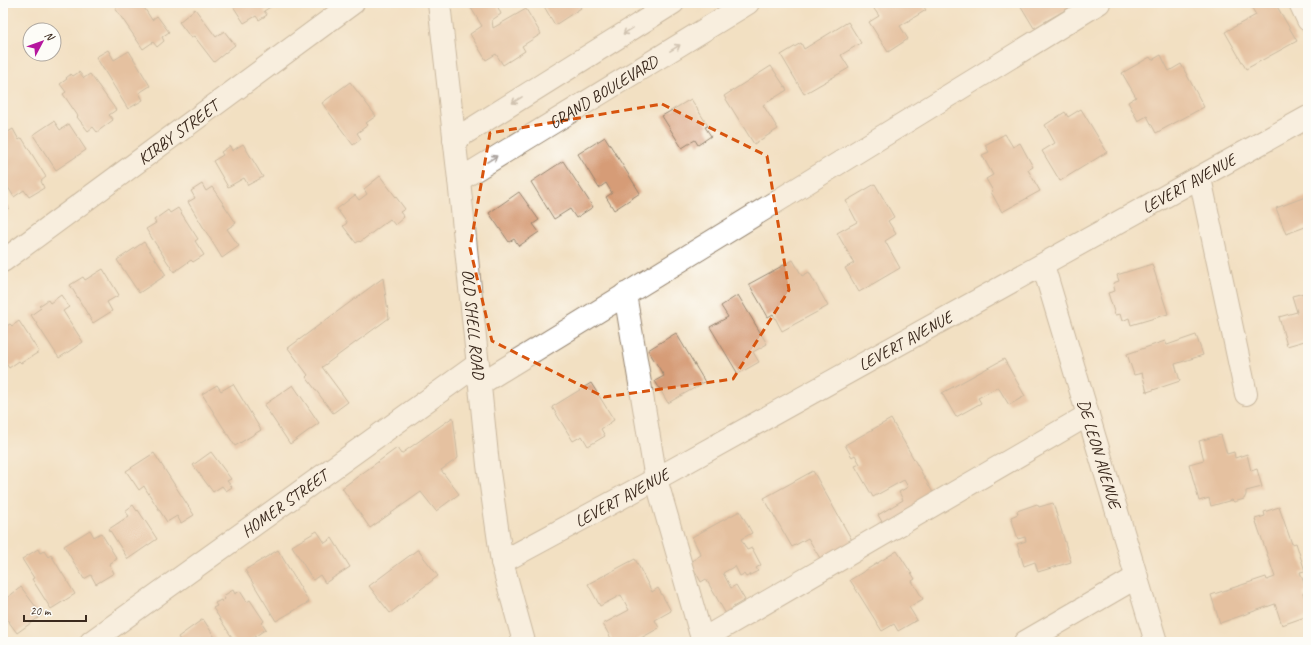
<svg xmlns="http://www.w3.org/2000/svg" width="1311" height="645" font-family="Caveat,sans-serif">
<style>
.building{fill:#d69c77}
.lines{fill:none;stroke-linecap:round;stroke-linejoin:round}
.minor-casing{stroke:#968570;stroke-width:24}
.minor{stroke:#fff;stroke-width:22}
.oneway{stroke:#a79f9a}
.marked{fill:none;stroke:#d7540e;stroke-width:3;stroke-dasharray:8 5;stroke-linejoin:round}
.labels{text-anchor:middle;stroke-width:3.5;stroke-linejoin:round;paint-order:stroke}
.street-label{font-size:17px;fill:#3b2a1e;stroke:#fdfcf7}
</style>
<rect width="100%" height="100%" fill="#fdfcf7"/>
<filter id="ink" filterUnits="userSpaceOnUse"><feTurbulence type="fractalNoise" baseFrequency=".025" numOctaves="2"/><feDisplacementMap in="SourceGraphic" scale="8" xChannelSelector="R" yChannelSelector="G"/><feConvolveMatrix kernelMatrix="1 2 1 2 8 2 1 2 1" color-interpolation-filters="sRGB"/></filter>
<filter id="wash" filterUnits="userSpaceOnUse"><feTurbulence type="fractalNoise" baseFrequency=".012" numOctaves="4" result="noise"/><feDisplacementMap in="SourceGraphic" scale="16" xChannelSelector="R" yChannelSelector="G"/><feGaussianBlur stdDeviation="0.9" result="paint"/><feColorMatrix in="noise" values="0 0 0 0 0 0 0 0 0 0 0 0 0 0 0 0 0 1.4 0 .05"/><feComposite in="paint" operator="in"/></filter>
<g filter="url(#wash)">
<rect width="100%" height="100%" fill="#f2e0c2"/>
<g id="blocks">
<g class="building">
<polygon points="122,3 141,3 152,20 157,16 169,32 162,37 164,41 157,47 153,42 143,49 115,8"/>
<polygon points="231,3 274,3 275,4 264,11 267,15 259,20 256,16 244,23"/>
<polygon points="468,3 496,3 501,14 492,20 493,28 526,9 541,34 522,46 525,51 503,65 496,54 486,60 470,34 482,26"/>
<polygon points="542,3 578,3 581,8 555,25"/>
<polygon points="870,3 921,3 926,10 900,26 908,39 888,52 869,22 879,16"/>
<polygon points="1019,3 1070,3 1072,6 1034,28"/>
<polygon points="1249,3 1275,3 1297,41 1246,69 1225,32 1256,15"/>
<polygon points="195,9 216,37 224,31 235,45 214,62 194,36 191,38 179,22"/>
<polygon points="848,22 861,43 841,55 849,68 804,94 781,55 801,43 804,49"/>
<polygon points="108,50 114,60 129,51 150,86 139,93 143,100 128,109 96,57"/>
<polygon points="1161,55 1169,71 1181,64 1204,107 1156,133 1147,116 1138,121 1128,102 1136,97 1122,73 1150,57 1152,60"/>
<polygon points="771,66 787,90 763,105 778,129 754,144 724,96"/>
<polygon points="79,72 84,78 90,74 116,110 109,115 113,120 97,132 93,127 88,131 77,117 78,116 63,94 66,92 60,84 67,79 66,78 71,74 73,76"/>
<polygon points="350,82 376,116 366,123 368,125 357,133 361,139 353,145 322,103"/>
<polygon points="691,99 708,126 705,127 711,136 698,145 695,140 682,148 662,116"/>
<polygon points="1081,109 1107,152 1060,181 1042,151 1055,143 1045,125 1065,112 1068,117"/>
<polygon points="54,121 60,130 69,124 86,150 56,170 33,135"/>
<polygon points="13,129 19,140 22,138 46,177 41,181 44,188 29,197 24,190 14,197 3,179 3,135"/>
<polygon points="1005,134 1013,147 1020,143 1033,167 1028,170 1040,191 1002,212 991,192 993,191 986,179 993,175 982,155 989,152 985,145"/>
<polygon points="605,137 640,193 614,210 606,197 612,193 606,183 599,188 578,154"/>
<polygon points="243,144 263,177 248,185 244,178 228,187 213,161 223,155 221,152 230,146 232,151"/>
<polygon points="563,161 593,207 576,218 570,209 554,219 531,182"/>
<polygon points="380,176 405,209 400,212 404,217 395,225 390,219 360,242 359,241 356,243 343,226 347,223 337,209 355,195 359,200 367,194 364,189"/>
<polygon points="202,184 206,191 212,187 236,223 227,229 239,246 222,258 188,202 195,198 191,191"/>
<polygon points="875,184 894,217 888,221 896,234 885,241 900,268 859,292 845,268 854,263 837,233 857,222 846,201"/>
<polygon points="519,192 539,220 533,224 539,232 519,246 514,239 509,242 489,213"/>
<polygon points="1308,196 1308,226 1286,234 1276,208"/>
<polygon points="3,199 9,208 3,212"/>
<polygon points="178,208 198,239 195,241 204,255 193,262 191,260 174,272 146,229 156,223 154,220 168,210 170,213"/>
<polygon points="144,242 166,275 139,293 117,260"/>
<polygon points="793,260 802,276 809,272 828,306 782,331 773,314 768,317 749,284"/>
<polygon points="1152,264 1168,314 1131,325 1129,318 1122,321 1120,314 1115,315 1108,293 1115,291 1113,283 1119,281 1117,275"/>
<polygon points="103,269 119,295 107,302 112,311 93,323 70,285 83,277 85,280"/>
<polygon points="383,278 389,318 322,367 348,402 333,413 306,377 308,375 288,348"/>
<polygon points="1308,292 1308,340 1287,346 1279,317 1297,312 1292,296"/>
<polygon points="61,295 69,307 63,311 83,342 59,358 31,315 41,308 39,306 48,300 50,303"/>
<polygon points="738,295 767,344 753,352 759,362 738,374 710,327 728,317 721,306"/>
<polygon points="19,321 39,352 21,363 19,361 9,368 3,359 3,328 10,324 12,326"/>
<polygon points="676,333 705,382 668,403 655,381 664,376 648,350"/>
<polygon points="1196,335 1203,355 1175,364 1180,381 1147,392 1142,373 1134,375 1127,354 1165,341 1167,345"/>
<polygon points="1004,359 1025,396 1009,405 998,387 978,398 981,403 956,417 942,393"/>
<polygon points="591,383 614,420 601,429 605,436 588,446 582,436 573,441 552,407"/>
<polygon points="233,384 261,430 235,446 202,394 217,385 221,391"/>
<polygon points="293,385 319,423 290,444 264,405"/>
<polygon points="453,417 458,458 441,470 459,494 436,511 421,492 370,528 342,488 397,448 401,454"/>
<polygon points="891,419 936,498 885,527 878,515 903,500 899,492 908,487 904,480 873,497 855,466 860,464 855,455 852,457 845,445"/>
<polygon points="1221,435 1227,454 1234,452 1235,458 1247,454 1251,471 1257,469 1262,487 1246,491 1246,495 1244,499 1234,502 1232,500 1211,506 1209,498 1199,501 1189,464 1204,460 1199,441"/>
<polygon points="211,452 231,479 227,481 232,487 226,491 222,486 213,492 193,465"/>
<polygon points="154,453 194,515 181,523 177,516 167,522 145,488 144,486 139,490 126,471"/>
<polygon points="813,471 853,542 821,560 808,538 792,547 764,498"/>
<polygon points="1053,503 1071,562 1038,572 1035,562 1024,566 1017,544 1026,541 1025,537 1018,539 1011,517 1018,514 1017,511 1037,504 1039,507"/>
<polygon points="133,505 137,511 138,510 157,539 128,559 109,529 129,516 125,511"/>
<polygon points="1279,507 1292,544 1296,543 1305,571 1300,572 1307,592 1303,593 1308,608 1308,616 1282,625 1275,604 1220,623 1211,595 1266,577 1267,580 1275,577 1255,519 1265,516 1264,512"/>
<polygon points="740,511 752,533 741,539 747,550 752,548 761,565 756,568 758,571 746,577 744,574 740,576 735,566 723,573 731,588 736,585 745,600 733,607 736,611 727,616 706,579 701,582 690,562 701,555 692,537"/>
<polygon points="90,530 94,537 101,533 117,559 109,564 114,573 96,584 91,575 84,579 64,546"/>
<polygon points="317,531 325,543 332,538 350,567 325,583 320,575 313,580 292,546"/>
<polygon points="38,549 40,553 44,551 48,557 51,555 75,594 51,609 32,579 34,578 22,559"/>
<polygon points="278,550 309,602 276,621 245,570"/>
<polygon points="417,550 418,550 438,576 390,613 369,586"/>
<polygon points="897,551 915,579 912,581 923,599 909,607 917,620 898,631 894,624 882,631 850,580"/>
<polygon points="635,559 652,592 658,588 671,611 655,620 659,628 634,642 613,642 603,624 629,610 621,595 600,606 588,584"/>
<polygon points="21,587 42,615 17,633 3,614 3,601"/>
<polygon points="233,590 235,594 240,591 247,602 250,600 264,621 262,623 266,629 247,642 235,642 213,608 217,606 215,603 221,600 222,602 225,599 223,596"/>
<polygon points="203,619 218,642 181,642 178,637"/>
</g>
</g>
</g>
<g filter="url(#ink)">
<use href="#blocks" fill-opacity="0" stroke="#968570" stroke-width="1"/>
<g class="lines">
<defs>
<g id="minor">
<path id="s1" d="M439,3l20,177 29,285 14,97 22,80"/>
<polyline points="1300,3 1308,20"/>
<polyline points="454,140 673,3"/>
<polyline points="1200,178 1246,394"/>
<path id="s2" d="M459,180l289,-177"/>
<path id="s3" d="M3,261l350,-258"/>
<path id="s4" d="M1043,265l113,377"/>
<polyline points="625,294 656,479 703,642"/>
<polyline points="480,384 1099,3"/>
<path id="s5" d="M502,562l154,-83 652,-362"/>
<polyline points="703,639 1088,415"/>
<path id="s6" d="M91,642l387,-278"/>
<polyline points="1025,642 1137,577"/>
</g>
</defs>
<use href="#minor" class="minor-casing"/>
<use href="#minor" class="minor"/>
</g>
<defs><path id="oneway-shaft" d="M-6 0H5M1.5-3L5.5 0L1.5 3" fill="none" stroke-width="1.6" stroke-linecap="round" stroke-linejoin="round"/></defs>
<g class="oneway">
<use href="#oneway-shaft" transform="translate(628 31) rotate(148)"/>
<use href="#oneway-shaft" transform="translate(675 48) rotate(-31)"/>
<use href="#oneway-shaft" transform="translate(517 100) rotate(148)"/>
<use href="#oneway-shaft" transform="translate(492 159) rotate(-31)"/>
</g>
</g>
<path d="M0 0H1311V645H0ZM662,104l105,52 22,134 -56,89 -129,18 -112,-56 -22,-93 20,-115z" fill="#f2e0c2" fill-opacity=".55" fill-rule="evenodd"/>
<path class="marked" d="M662,104l105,52 22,134 -56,89 -129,18 -112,-56 -22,-93 20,-115z"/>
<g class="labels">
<g class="street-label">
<text dy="6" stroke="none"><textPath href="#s2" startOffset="169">GRAND BOULEVARD</textPath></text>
<text dy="6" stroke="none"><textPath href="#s3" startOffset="217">KIRBY STREET</textPath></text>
<text dy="6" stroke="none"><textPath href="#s5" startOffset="784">LEVERT AVENUE</textPath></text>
<text dy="6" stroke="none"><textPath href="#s1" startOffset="323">OLD SHELL ROAD</textPath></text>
<text dy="6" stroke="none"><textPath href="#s5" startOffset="460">LEVERT AVENUE</textPath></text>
<text dy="6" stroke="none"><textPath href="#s4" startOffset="197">DE LEON AVENUE</textPath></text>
<text dy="6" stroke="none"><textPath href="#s5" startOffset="136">LEVERT AVENUE</textPath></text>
<text dy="6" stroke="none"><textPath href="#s6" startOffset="238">HOMER STREET</textPath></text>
</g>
</g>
<rect width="1311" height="645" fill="none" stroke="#fdfcf7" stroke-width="16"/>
<g transform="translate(42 42) rotate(49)"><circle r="19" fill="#fdfcf7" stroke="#afa8a0"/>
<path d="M0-3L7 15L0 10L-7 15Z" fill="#b5179e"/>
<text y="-6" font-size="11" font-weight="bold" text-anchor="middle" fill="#3b2a1e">N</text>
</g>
<path d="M24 615v6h62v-6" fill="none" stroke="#3b2a1e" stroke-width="2"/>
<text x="30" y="615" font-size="12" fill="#3b2a1e" stroke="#fdfcf7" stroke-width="3" paint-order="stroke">20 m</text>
</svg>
